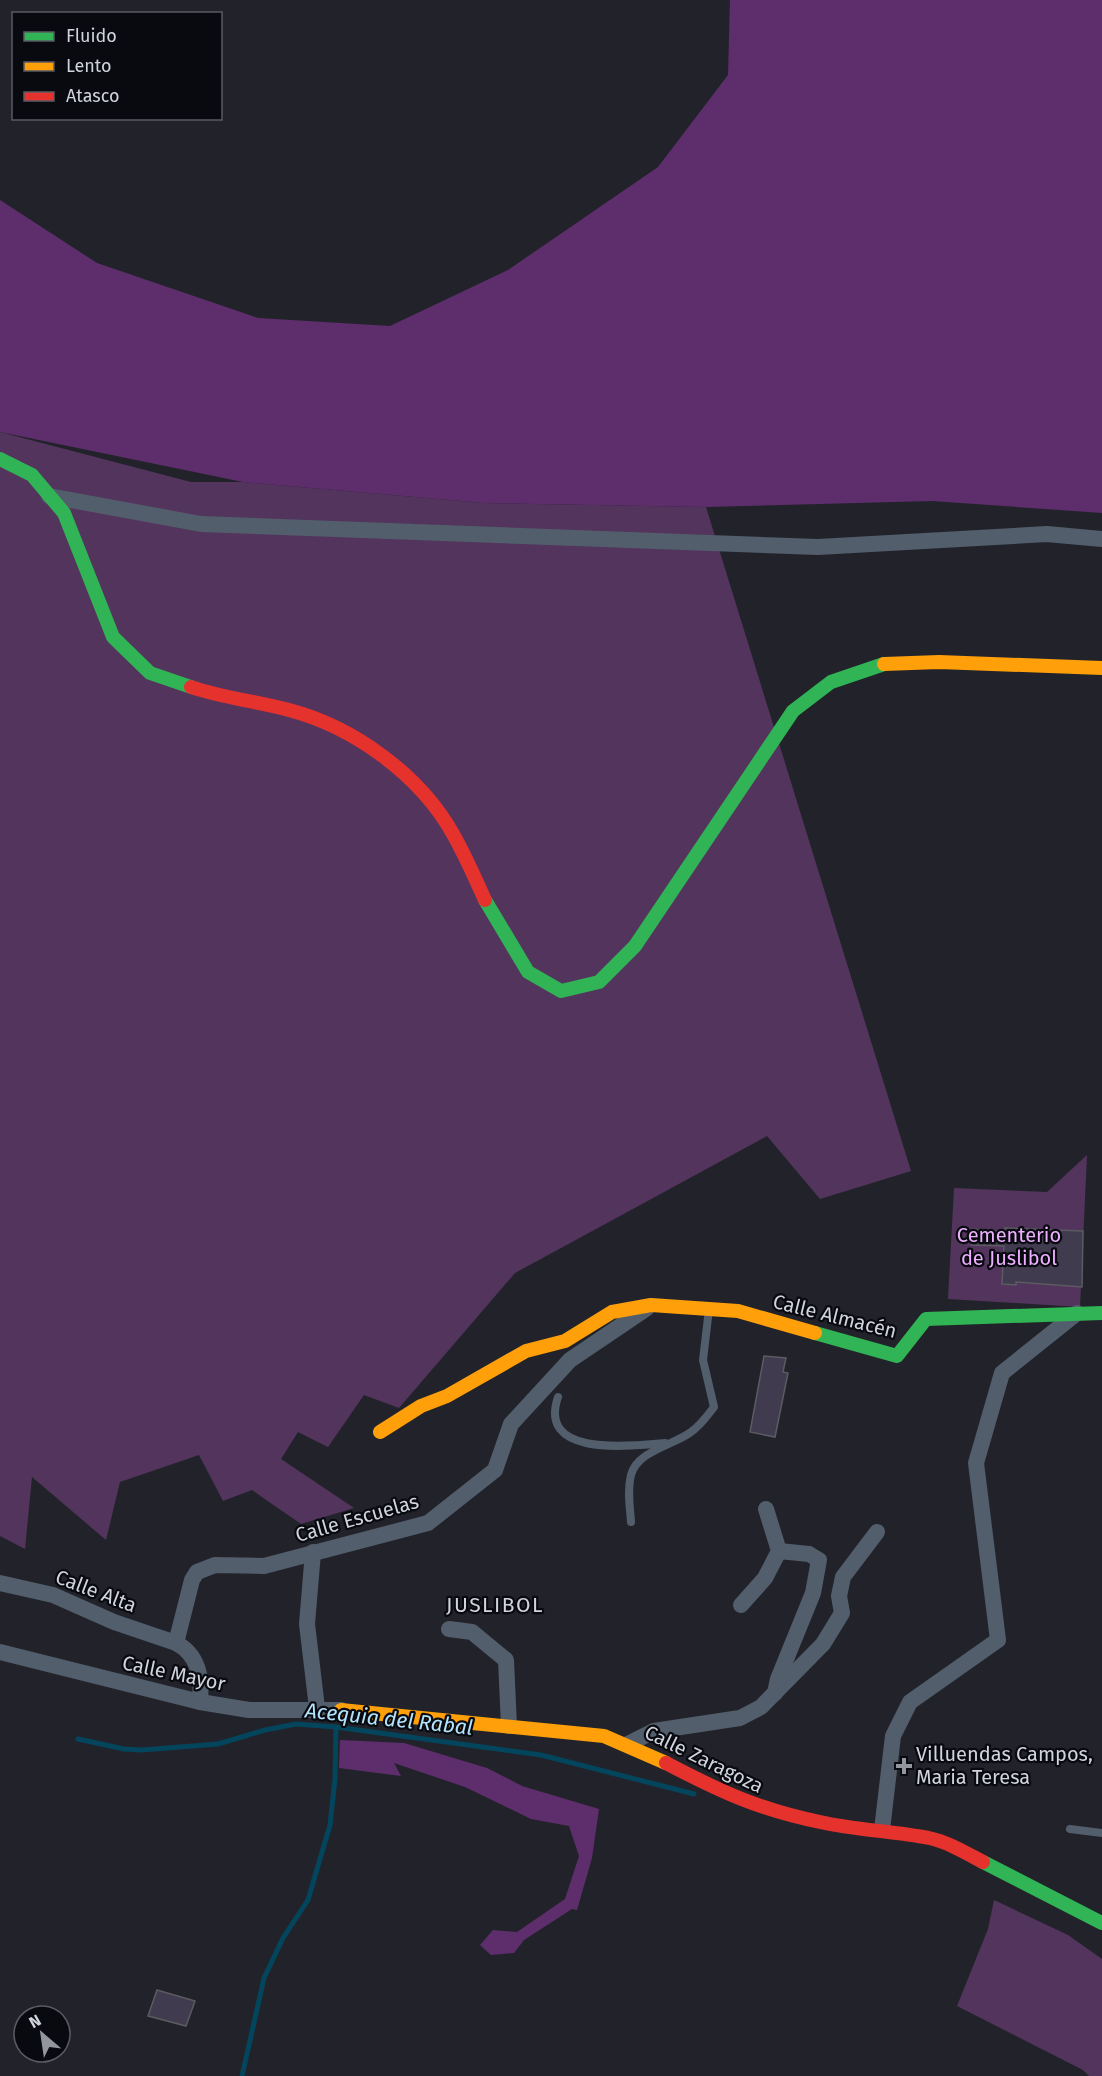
<svg xmlns="http://www.w3.org/2000/svg" width="1102" height="2076" viewBox="0 0 1102 2076" font-family="'Fira Sans',sans-serif">
<style>
.green{fill:#53345d}
.forest{fill:#5e2e6c}
.lines{fill:none;stroke-linecap:round;stroke-linejoin:round}
.stream{stroke:#03455c;stroke-width:5}
.building{fill:#403b4e;stroke:#5b5b61;stroke-width:1.5}
.lane{stroke:#525e6c;stroke-width:8}
.street{stroke:#525e6c;stroke-width:16}
.fast{stroke:#30b455;stroke-width:14}
.slow{stroke:#ff9f0a;stroke-width:14}
.jam{stroke:#e5322d;stroke-width:14}
.poi-dot{fill:#94969e;stroke:#090a10;stroke-width:2}
.labels{text-anchor:middle;dominant-baseline:central;stroke-width:4.5;stroke-linejoin:round;paint-order:stroke}
.park-label{font-size:20px;fill:#edb0fe;stroke:#090a10}
.street-label{font-size:20px;fill:#d1d4dc;stroke:#090a10}
.poi-label{font-size:20px;fill:#d1d4dc;stroke:#090a10;text-anchor:start}
.neighbourhood-label{font-size:21px;letter-spacing:1.5px;fill:#d1d4dc;stroke:#090a10}
.water-label{font-size:21px;font-style:italic;fill:#b2e4fd;stroke:#090a10}
</style>
<rect width="100%" height="100%" fill="#22232a"/>
<g class="green">
<path d="M 0,432 L 191,482 L 243,482 L 484,503 L 706,507 L 911,1171 L 820,1199 L 767,1136 L 515,1273 L 399,1408 L 364,1395 L 328,1447 L 298,1432 L 281,1459 L 354,1508 L 301,1524 L 252,1490 L 223,1501 L 199,1455 L 120,1482 L 106,1540 L 32,1477 L 25,1549 L 0,1536 Z"/>
<path d="M 1087,1155 L 1080,1307 L 948,1299 L 954,1188 L 1047,1192 Z"/>
<path d="M 994,1900 L 1068,1935 L 1102,1959 L 1102,2076 L 1089,2076 L 1083,2070 L 957,2006 L 988,1929 Z"/>
</g>
<g class="forest">
<path d="M 730,0 L 1102,0 L 1102,513 L 932,501 L 706,507 L 484,503 L 243,482 L 0,432 L 0,200 L 97,263 L 258,318 L 390,326 L 508,270 L 658,167 L 728,75 Z"/>
<path d="M 340,1740 L 404,1743 L 487,1768 L 522,1786 L 599,1809 L 592,1858 L 577,1910 L 572,1909 L 524,1940 L 514,1953 L 491,1955 L 480,1945 L 493,1930 L 517,1932 L 565,1899 L 579,1856 L 569,1826 L 531,1819 L 465,1787 L 394,1763 L 401,1776 L 339,1768 Z"/>
</g>
<g class="lines">
<g class="stream">
<path d="M 78,1739 L 124,1749 L 142,1750 L 218,1744 L 265,1730 L 296,1724 L 336,1727 L 541,1755 L 694,1794"/>
<path d="M 242,2076 L 264,1978 L 283,1938 L 308,1900 L 330,1825 L 335,1779 L 336,1727"/>
</g>
</g>
<g class="building">
<path d="M 1005,1228 L 1083,1231 L 1082,1287 L 1016,1282 L 1016,1285 L 1002,1284 L 1004,1246 L 971,1245 L 972,1229 L 1005,1232 Z"/>
<path d="M 764,1356 L 786,1358 L 783,1372 L 788,1373 L 775,1437 L 750,1432 Z"/>
<path d="M 157,1990 L 195,2001 L 186,2026 L 148,2016 Z"/>
</g>
<g class="lines">
<g class="lane">
<path d="M 558,1397 C 537,1458 631,1446 665,1443"/>
<path d="M 631,1522 C 630,1507 627,1491 631,1475 C 637,1451 674,1445 691,1432 C 701,1425 707,1416 714,1407 L 703,1360 L 709,1309"/>
<path d="M 1070,1829 L 1102,1833"/>
</g>
<g class="street">
<path d="M 49,496 L 201,524 L 818,547 L 1047,534 L 1102,539"/>
<path d="M 313,1552 L 307,1624 L 317,1708"/>
<path d="M 0,1583 L 53,1595 L 114,1622 L 176,1643"/>
<path d="M 741,1605 L 765,1578 L 779,1551 L 766,1509"/>
<path d="M 449,1629 L 472,1632 L 506,1660 L 509,1726"/>
<path d="M 0,1652 L 200,1702 L 249,1710 L 341,1710"/>
<path d="M 775,1693 L 778,1679 L 813,1593 L 819,1560 L 809,1554 L 779,1551"/>
<path d="M 200,1702 C 202,1678 199,1655 176,1643 L 192,1580 L 197,1572 L 215,1565 L 264,1566 L 428,1523 L 495,1470 L 511,1424 L 570,1360 L 647,1308"/>
<path d="M 628,1744 L 654,1731 L 740,1718 L 761,1707 L 823,1644 L 842,1613 L 839,1596 L 843,1577 L 877,1532"/>
<path d="M 882,1830 L 893,1736 L 910,1702 L 998,1640 L 976,1463 L 1002,1373 L 1077,1313"/>
</g>
<g class="fast">
<path d="M 0,459 L 32,475 L 64,513 L 113,637 L 150,673 L 191,687"/>
<path d="M 485,900 L 528,972 L 561,991 L 599,982 L 635,946 L 793,711 L 831,682 L 884,664"/>
<path d="M 815,1333 L 897,1356 L 926,1319 L 1102,1313"/>
<path d="M 983,1862 L 1102,1923"/>
</g>
<g class="slow">
<path d="M 884,664 L 939,662 L 1102,668"/>
<path d="M 380,1432 L 421,1406 L 447,1396 L 526,1351 L 565,1341 L 612,1312 L 651,1305 L 738,1311 L 815,1333"/>
<path d="M 341,1710 L 604,1736 L 666,1763"/>
</g>
<g class="jam">
<path d="M 191,687 C 223,698 256,701 289,710 C 354,727 420,775 453,834 C 465,855 475,878 485,900"/>
<path d="M 666,1763 C 719,1791 760,1810 820,1822 C 855,1830 893,1831 929,1838 C 948,1842 966,1853 983,1862"/>
</g>
</g>
<path class="poi-dot" d="M901 1757h6v6h6v6h-6v6h-6v-6h-6v-6h6z"/>
<g class="labels">
<g class="park-label">
<text x="1009" y="1235">Cementerio<tspan x="1009" dy="23">de Juslibol</tspan></text>
</g>
<g class="street-label">
<text transform="translate(835 1316) rotate(14)">Calle Almacén</text>
<text transform="translate(357 1518) rotate(-16)">Calle Escuelas</text>
<text transform="translate(96 1591) rotate(21)">Calle Alta</text>
<text transform="translate(174 1673) rotate(12)">Calle Mayor</text>
<text transform="translate(704 1759) rotate(26)">Calle Zaragoza</text>
</g>
<g class="poi-label">
<text x="916" y="1754">Villuendas Campos,<tspan x="916" dy="23">Maria Teresa</tspan></text>
</g>
<g class="neighbourhood-label">
<text x="495" y="1605">JUSLIBOL</text>
</g>
<g class="water-label">
<text transform="translate(389 1719) rotate(6)">Acequia del Rabal</text>
</g>
</g>
<rect x="12" y="12" width="210" height="108" fill="#090a10" stroke="#595b62" stroke-width="1.5"/>
<rect x="24" y="32" width="30" height="9" fill="#30b455" stroke="#595b62" stroke-width="1.5"/>
<text x="66" y="42" font-size="18" fill="#d1d4dc">Fluido</text>
<rect x="24" y="62" width="30" height="9" fill="#ff9f0a" stroke="#595b62" stroke-width="1.5"/>
<text x="66" y="72" font-size="18" fill="#d1d4dc">Lento</text>
<rect x="24" y="92" width="30" height="9" fill="#e5322d" stroke="#595b62" stroke-width="1.5"/>
<text x="66" y="102" font-size="18" fill="#d1d4dc">Atasco</text>
<g transform="translate(42 2034) rotate(331)"><circle r="28" fill="#090a10" stroke="#595b62" stroke-width="1.5"/>
<path d="M0-4.5L10 22L0 15L-10 22Z" fill="#94969e"/>
<text y="-9" font-size="16" font-weight="bold" text-anchor="middle" fill="#d1d4dc">N</text>
</g>
</svg>
